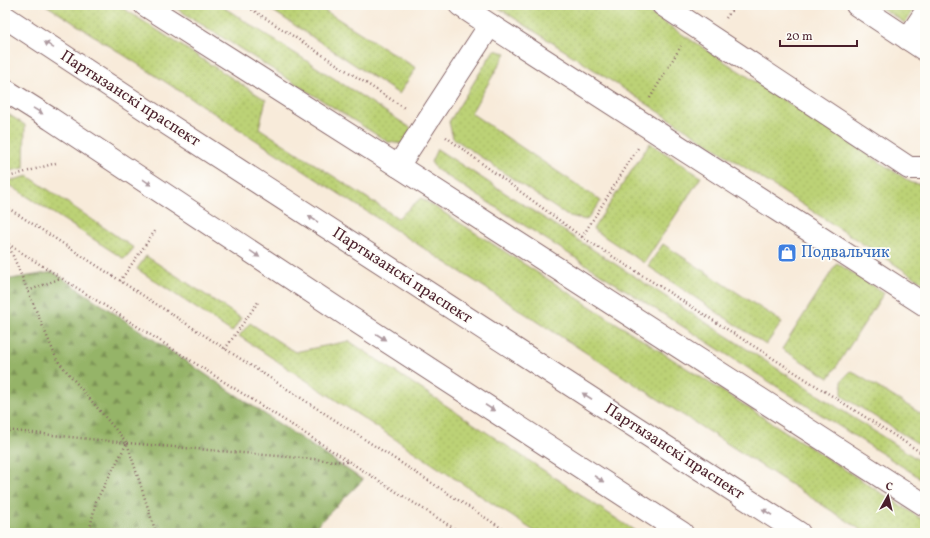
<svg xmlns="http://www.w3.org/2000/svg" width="930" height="538" viewBox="0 0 930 538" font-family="Vollkorn,serif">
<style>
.grass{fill:url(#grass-dots);stroke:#837850}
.forest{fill:url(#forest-firs);stroke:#706a49}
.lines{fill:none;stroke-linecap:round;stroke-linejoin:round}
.minor-casing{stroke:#876668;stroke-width:24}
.major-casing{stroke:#876668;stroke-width:24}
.path{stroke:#876668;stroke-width:2.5;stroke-dasharray:1 3;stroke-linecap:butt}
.minor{stroke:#fff;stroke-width:22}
.major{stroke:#fff;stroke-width:22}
.oneway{fill:#ae9aa0}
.labels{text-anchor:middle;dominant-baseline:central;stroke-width:3.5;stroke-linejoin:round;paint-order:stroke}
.street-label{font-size:16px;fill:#4a1f2b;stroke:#fdfcf7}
.shop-label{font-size:16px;fill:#366cbe;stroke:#fdfcf7;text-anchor:start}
</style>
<defs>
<pattern id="grass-dots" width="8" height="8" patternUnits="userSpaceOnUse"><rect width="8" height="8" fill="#bcd276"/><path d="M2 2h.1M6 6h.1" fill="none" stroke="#a3b466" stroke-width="1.8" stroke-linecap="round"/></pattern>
<pattern id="forest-firs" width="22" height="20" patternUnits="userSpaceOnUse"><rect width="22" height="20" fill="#95b467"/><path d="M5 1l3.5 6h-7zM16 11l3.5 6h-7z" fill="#7c9255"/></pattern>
</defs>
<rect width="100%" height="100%" fill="#fdfcf7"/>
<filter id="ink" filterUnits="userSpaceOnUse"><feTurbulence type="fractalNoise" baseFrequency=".025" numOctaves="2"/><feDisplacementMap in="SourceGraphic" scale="8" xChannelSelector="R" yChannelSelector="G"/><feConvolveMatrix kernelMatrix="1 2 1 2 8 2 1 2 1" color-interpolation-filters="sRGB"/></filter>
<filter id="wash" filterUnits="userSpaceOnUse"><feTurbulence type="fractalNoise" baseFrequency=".012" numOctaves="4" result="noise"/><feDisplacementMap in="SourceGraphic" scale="16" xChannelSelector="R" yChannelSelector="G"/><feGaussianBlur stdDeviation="0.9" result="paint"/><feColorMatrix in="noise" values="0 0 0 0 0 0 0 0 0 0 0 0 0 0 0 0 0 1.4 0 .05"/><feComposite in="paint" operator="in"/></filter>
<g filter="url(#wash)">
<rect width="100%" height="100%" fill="#f8ebda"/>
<g class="grass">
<path d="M 46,5 L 118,5 L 266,100 L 259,128 L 398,218 L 421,198 L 925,521 L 925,533 L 866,533 Z"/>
<path d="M 171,5 L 220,5 L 414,130 L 402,144 L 388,142 Z"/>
<path d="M 264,5 L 316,5 L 416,68 L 399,94 Z"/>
<path d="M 494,5 L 637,5 L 912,183 L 925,185 L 925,284 Z"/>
<path d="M 877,5 L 917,5 L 905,23 Z"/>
<path d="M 494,50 L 506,53 L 471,113 L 601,201 L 586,220 L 566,215 L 453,138 L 449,122 Z"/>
<path d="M 5,112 L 25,125 L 24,168 L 5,172 Z"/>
<path d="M 650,143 L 701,177 L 644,263 L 593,229 Z"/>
<path d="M 437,149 L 925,464 L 925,481 L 436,169 L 431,162 Z"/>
<path d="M 28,176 L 134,248 L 124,259 L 5,182 Z"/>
<path d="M 663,244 L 782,322 L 766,345 L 648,266 Z"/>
<path d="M 146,256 L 241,318 L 232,332 L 137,269 Z"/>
<path d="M 837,263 L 884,293 L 829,378 L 782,349 Z"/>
<path d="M 250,323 L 295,352 L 349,341 L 638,533 L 537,533 L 239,336 Z"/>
<path d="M 851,371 L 925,416 L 925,448 L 842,396 L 842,380 Z"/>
</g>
<path class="forest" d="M 53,272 L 363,480 L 309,533 L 5,533 L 5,280 Z"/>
</g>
<g filter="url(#ink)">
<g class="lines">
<g class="minor-casing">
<g id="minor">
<path d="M 145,5 L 398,166 L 925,505"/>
<path d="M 663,5 L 909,168 L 925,168"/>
<path d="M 857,5 L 925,50"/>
<path d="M 490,25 L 925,305"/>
<path d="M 908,39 L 925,13"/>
<path d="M 398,166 L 490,25 L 460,5"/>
</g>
</g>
<g class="major-casing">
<g id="major">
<path d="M 5,17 L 163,121 L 799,533"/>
<path d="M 5,90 L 51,119 L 348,316 L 682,533"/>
</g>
</g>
<g class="path">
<path d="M 245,5 L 406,109"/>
<path d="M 726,18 L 735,5"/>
<path d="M 650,98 L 681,46"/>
<path d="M 446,137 L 582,237 L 925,455"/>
<path d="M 5,178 L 56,163"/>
<path d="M 5,206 L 509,533"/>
<path d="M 582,237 L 638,148"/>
<path d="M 5,242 L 461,533"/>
<path d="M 120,281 L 155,231"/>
<path d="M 28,291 L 61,278"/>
<path d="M 225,349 L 258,302"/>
<path d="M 5,430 L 127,443 L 57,360 L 8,244"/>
<path d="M 127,443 L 348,462"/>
<path d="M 89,533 L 96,501 L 127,443 L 156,533"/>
</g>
<use href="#minor" class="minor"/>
<use href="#major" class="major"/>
</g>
<defs><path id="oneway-solid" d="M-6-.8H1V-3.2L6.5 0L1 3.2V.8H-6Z"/></defs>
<g class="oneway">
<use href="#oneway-solid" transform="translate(49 45) rotate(-146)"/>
<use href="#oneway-solid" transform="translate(38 111) rotate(32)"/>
<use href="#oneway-solid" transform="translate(147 182) rotate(34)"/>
<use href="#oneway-solid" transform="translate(313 219) rotate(-147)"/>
<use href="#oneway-solid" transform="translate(255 254) rotate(34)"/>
<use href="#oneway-solid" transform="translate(381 337) rotate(33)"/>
<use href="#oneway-solid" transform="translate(587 396) rotate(-147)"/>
<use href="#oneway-solid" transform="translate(490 408) rotate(33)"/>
<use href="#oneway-solid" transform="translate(599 479) rotate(33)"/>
<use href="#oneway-solid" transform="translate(767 512) rotate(-147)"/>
</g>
</g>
<defs>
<g id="shop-square" transform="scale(1)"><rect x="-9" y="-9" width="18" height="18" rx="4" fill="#3f7fe0" stroke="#fdfcf7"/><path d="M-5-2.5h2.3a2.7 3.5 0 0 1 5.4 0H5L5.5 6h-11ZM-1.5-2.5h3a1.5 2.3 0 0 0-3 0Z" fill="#fff"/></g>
</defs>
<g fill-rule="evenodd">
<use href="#shop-square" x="787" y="253"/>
</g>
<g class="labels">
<g class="street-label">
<text transform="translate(130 99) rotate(33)">Партызанскі праспект</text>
<text transform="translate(402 276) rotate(33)">Партызанскі праспект</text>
<text transform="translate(674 452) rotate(33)">Партызанскі праспект</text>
</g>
<g class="shop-label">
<text x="801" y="253">Подвальчик</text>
</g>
</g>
<rect width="930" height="538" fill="none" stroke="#fdfcf7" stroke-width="20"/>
<g transform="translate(888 496) rotate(8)" stroke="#fdfcf7" stroke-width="3" paint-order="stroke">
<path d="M0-3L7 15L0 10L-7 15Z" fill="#4a1f2b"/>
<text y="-6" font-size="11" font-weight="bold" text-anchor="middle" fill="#4a1f2b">С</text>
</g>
<path d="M780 40v6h77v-6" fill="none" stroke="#4a1f2b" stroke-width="2"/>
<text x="786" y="40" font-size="12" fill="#4a1f2b" stroke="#fdfcf7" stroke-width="3" paint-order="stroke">20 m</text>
</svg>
